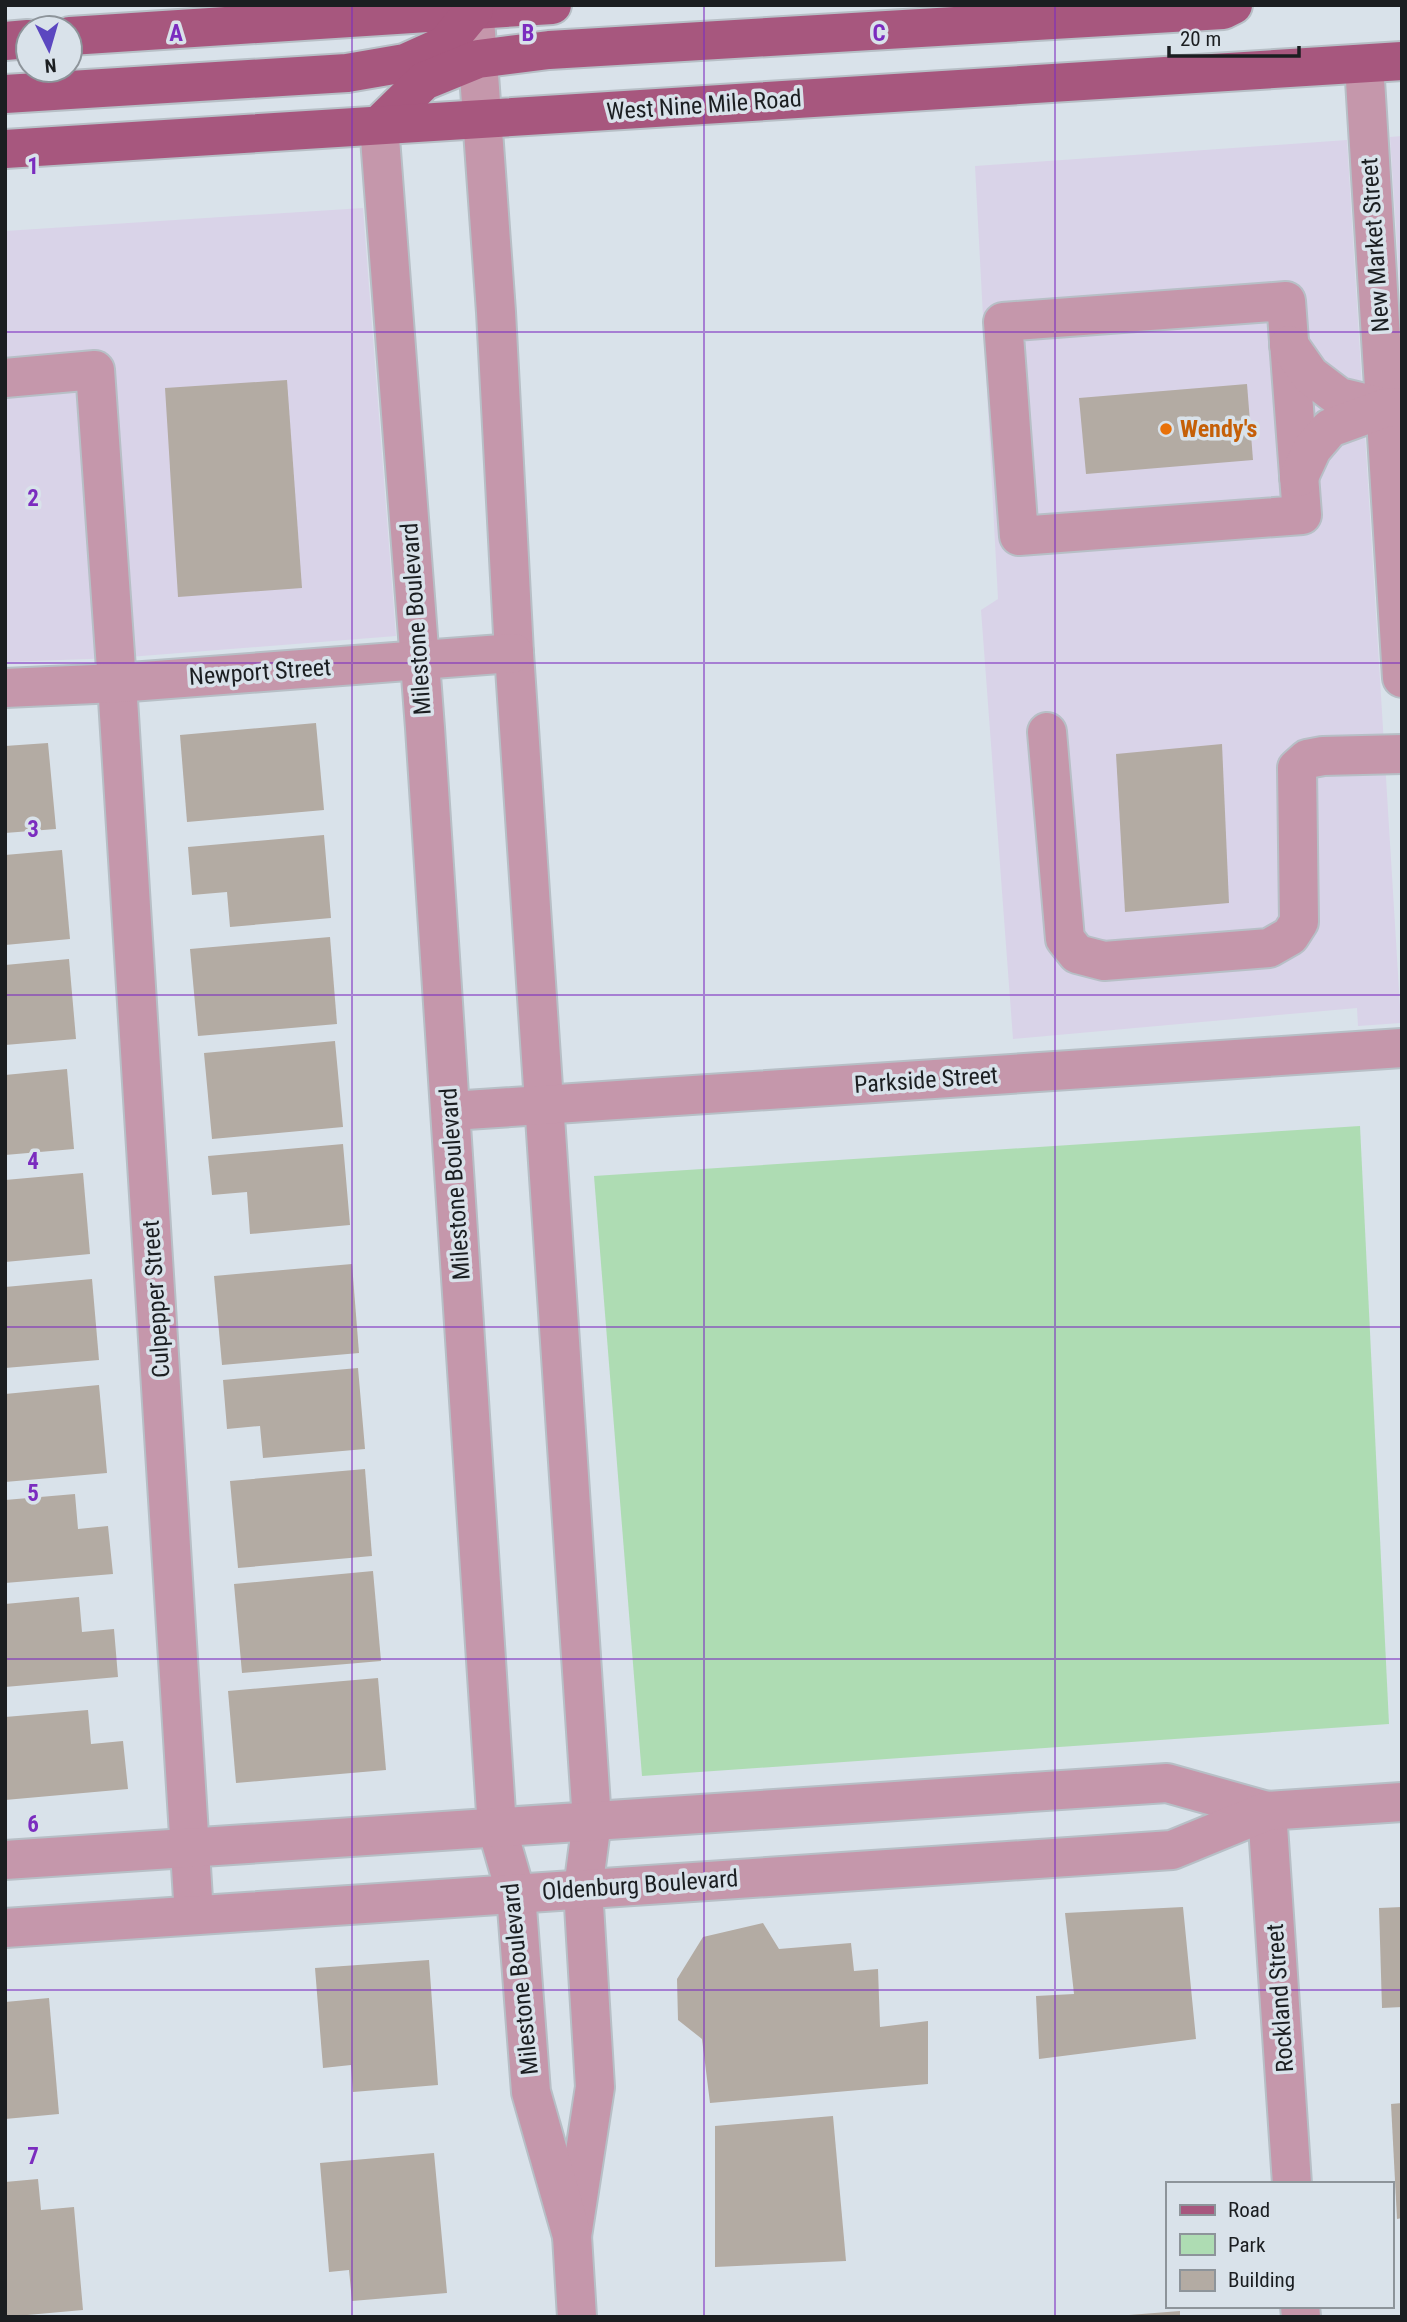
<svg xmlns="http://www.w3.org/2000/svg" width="1407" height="2322" viewBox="0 0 1407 2322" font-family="'Roboto Condensed',sans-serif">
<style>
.commercial{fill:#d9d3e8}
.green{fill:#aedcb3}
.building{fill:#b3aba3}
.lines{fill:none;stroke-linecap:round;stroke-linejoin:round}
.minor-casing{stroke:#b7bfc6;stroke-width:42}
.major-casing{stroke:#b7bfc6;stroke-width:42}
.minor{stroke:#c597ab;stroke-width:38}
.major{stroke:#a7577e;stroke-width:38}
.grid{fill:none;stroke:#7b2cbf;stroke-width:2;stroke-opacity:0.55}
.food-dot{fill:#e8710a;stroke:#d9e2ea;stroke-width:2.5}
.labels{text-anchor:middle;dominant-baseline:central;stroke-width:7;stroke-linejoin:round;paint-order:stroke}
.street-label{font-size:24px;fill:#1b1e21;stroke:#d9e2ea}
.food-label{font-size:24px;font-weight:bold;fill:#c56008;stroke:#d9e2ea;text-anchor:start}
.grid-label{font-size:23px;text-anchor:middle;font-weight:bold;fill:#7b2cbf;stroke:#d9e2ea;stroke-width:7;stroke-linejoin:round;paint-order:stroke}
</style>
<rect width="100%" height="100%" fill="#d9e2ea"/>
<g class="commercial">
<path d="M 1402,136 L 1402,321 L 1390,137 Z"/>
<path d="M 1347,140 L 1401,1023 L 1358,1026 L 1357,1008 L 1013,1039 L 981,610 L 998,599 L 975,166 Z"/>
<path d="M 363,208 L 396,636 L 116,658 L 5,662 L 5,231 Z"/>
</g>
<path class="green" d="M 1360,1126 L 1389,1724 L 642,1776 L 594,1176 Z"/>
<g class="building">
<path d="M 287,380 L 302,588 L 178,597 L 165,388 Z"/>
<path d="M 1247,384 L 1253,460 L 1086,474 L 1079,398 Z"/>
<path d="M 316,723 L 324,810 L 187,822 L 180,735 Z"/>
<path d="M 48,743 L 56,829 L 5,833 L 5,746 Z"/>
<path d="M 1222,744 L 1229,903 L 1125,912 L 1116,754 Z"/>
<path d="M 324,835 L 331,918 L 230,927 L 227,892 L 192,895 L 188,847 Z"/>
<path d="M 62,850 L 70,939 L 5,945 L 5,855 Z"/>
<path d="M 330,937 L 337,1024 L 198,1036 L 190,949 Z"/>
<path d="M 69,959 L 76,1039 L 5,1045 L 5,965 Z"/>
<path d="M 335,1041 L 343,1127 L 212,1139 L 204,1053 Z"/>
<path d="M 67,1069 L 74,1149 L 5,1155 L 5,1075 Z"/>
<path d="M 343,1144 L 350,1225 L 250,1234 L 247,1192 L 212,1195 L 208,1156 Z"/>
<path d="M 83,1173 L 90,1254 L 5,1262 L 5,1180 Z"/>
<path d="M 352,1264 L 359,1353 L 222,1365 L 214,1276 Z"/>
<path d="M 92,1279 L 99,1360 L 5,1368 L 5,1287 Z"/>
<path d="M 358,1368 L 365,1449 L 263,1458 L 260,1426 L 227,1429 L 223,1380 Z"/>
<path d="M 99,1385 L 107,1473 L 5,1482 L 5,1394 Z"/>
<path d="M 365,1469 L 372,1556 L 238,1568 L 230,1481 Z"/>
<path d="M 75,1494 L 78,1529 L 108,1526 L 113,1574 L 5,1583 L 5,1500 Z"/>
<path d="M 373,1571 L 381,1661 L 242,1673 L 234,1584 Z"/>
<path d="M 79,1597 L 82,1632 L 114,1629 L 118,1677 L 5,1687 L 5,1604 Z"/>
<path d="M 378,1678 L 386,1770 L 236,1783 L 228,1691 Z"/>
<path d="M 88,1710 L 91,1744 L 123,1741 L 128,1789 L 5,1800 L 5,1717 Z"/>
<path d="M 1183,1907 L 1196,2039 L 1039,2059 L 1036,1996 L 1074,1994 L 1065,1913 Z"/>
<path d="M 1402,1907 L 1402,2007 L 1382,2008 L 1379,1908 Z"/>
<path d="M 763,1923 L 779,1949 L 851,1943 L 854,1971 L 878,1969 L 880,2027 L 928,2021 L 928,2084 L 710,2103 L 702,2039 L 678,2020 L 677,1979 L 703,1937 Z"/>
<path d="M 429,1960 L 438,2085 L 353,2092 L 351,2065 L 323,2068 L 315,1968 Z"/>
<path d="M 49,1998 L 59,2114 L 5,2119 L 5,2002 Z"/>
<path d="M 1402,2103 L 1402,2218 L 1397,2219 L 1391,2104 Z"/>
<path d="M 833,2116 L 846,2261 L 715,2267 L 715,2126 Z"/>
<path d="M 434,2153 L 447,2293 L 352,2301 L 349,2270 L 329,2272 L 320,2163 Z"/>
<path d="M 38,2179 L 41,2210 L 74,2207 L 83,2310 L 5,2317 L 5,2182 Z"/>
<path d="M 1180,2311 L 1180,2317 L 1129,2317 L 1129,2315 Z"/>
</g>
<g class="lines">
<g class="minor-casing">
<g id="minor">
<path d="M 474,5 L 496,312 L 514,653 L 592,1821 L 583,1889 L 595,2087 L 572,2236"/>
<path d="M 1364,64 L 1402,678"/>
<path d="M 379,125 L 425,728 L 497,1828 L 516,1894 L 531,2092 L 572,2236 L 577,2317"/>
<path d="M 1286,301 L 1302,515 L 1019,536 L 1003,322 Z"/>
<path d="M 1289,345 L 1310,375 L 1339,397 L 1385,408"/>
<path d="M 5,378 L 95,370 L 117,683 L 194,1915"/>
<path d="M 1299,477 L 1312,449 L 1330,428 L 1385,408 L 1402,407"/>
<path d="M 5,688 L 117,683 L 514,653"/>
<path d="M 1047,732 L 1065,939 L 1077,954 L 1104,961 L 1269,948 L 1290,936 L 1299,922 L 1297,768 L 1307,759 L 1323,756 L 1402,754"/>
<path d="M 451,1111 L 1402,1048"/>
<path d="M 1267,1811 L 1292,2184"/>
<path d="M 5,1860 L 1167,1783 L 1267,1811"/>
<path d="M 5,1928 L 1172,1850 L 1267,1811 L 1402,1802"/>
<path d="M 1300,2306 L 1301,2317"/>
</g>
</g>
<g class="major-casing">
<g id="major">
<path d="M 70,36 L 552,5"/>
<path d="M 5,41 L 28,39"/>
<path d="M 5,94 L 347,73 L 405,63 L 445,45 L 474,10"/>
<path d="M 379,125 L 424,81 L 478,59 L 549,50 L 1223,10 L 1233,5"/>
<path d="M 5,149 L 1402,61"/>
</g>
</g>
<use href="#minor" class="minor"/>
<use href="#major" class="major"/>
</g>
<path class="grid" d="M 352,5 L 352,2317M 704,5 L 704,2317M 1055,5 L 1055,2317M 5,332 L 1402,332M 5,663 L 1402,663M 5,995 L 1402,995M 5,1327 L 1402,1327M 5,1659 L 1402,1659M 5,1990 L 1402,1990"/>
<circle class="food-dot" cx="1166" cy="429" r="7"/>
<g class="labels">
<g class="street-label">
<text transform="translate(704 105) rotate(-4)">West Nine Mile Road</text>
<text transform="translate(1375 245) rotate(-94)">New Market Street</text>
<text transform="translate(416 619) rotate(-94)">Milestone Boulevard</text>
<text transform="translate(260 672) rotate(-4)">Newport Street</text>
<text transform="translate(926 1080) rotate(-4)">Parkside Street</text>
<text transform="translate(455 1184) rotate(-94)">Milestone Boulevard</text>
<text transform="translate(156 1299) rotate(-94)">Culpepper Street</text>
<text transform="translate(640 1885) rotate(-4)">Oldenburg Boulevard</text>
<text transform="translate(520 1979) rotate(-96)">Milestone Boulevard</text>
<text transform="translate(1280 1998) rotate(-94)">Rockland Street</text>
</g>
<g class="food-label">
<text x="1180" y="429">Wendy's</text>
</g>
</g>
<g class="grid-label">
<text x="176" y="41">A</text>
<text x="528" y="41">B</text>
<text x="879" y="41">C</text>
<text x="33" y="174">1</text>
<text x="33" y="506">2</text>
<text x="33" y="837">3</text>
<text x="33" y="1169">4</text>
<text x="33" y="1501">5</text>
<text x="33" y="1832">6</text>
<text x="33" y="2164">7</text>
</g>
<rect width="1407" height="2322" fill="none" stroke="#1b1e21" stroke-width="14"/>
<rect x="1166" y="2182" width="228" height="126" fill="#d9e2ea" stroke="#8d949a" stroke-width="2"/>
<rect x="1180" y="2205" width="35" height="10" fill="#a7577e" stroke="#8d949a" stroke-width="2"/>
<text x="1228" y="2217" font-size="21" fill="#1b1e21">Road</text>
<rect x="1180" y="2234" width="35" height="21" fill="#aedcb3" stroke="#8d949a" stroke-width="2"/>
<text x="1228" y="2252" font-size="21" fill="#1b1e21">Park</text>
<rect x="1180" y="2270" width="35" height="21" fill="#b3aba3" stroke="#8d949a" stroke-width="2"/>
<text x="1228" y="2287" font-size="21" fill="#1b1e21">Building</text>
<g transform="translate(49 49) rotate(175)"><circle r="33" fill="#d9e2ea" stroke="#8d949a" stroke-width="2"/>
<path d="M0-5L12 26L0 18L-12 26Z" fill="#5b47c0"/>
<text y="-10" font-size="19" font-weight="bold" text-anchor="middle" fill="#1b1e21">N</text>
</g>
<path d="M1169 46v10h130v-10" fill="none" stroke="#1b1e21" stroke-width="3.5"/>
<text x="1180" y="46" font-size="21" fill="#1b1e21" stroke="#d9e2ea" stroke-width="5" paint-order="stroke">20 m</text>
</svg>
